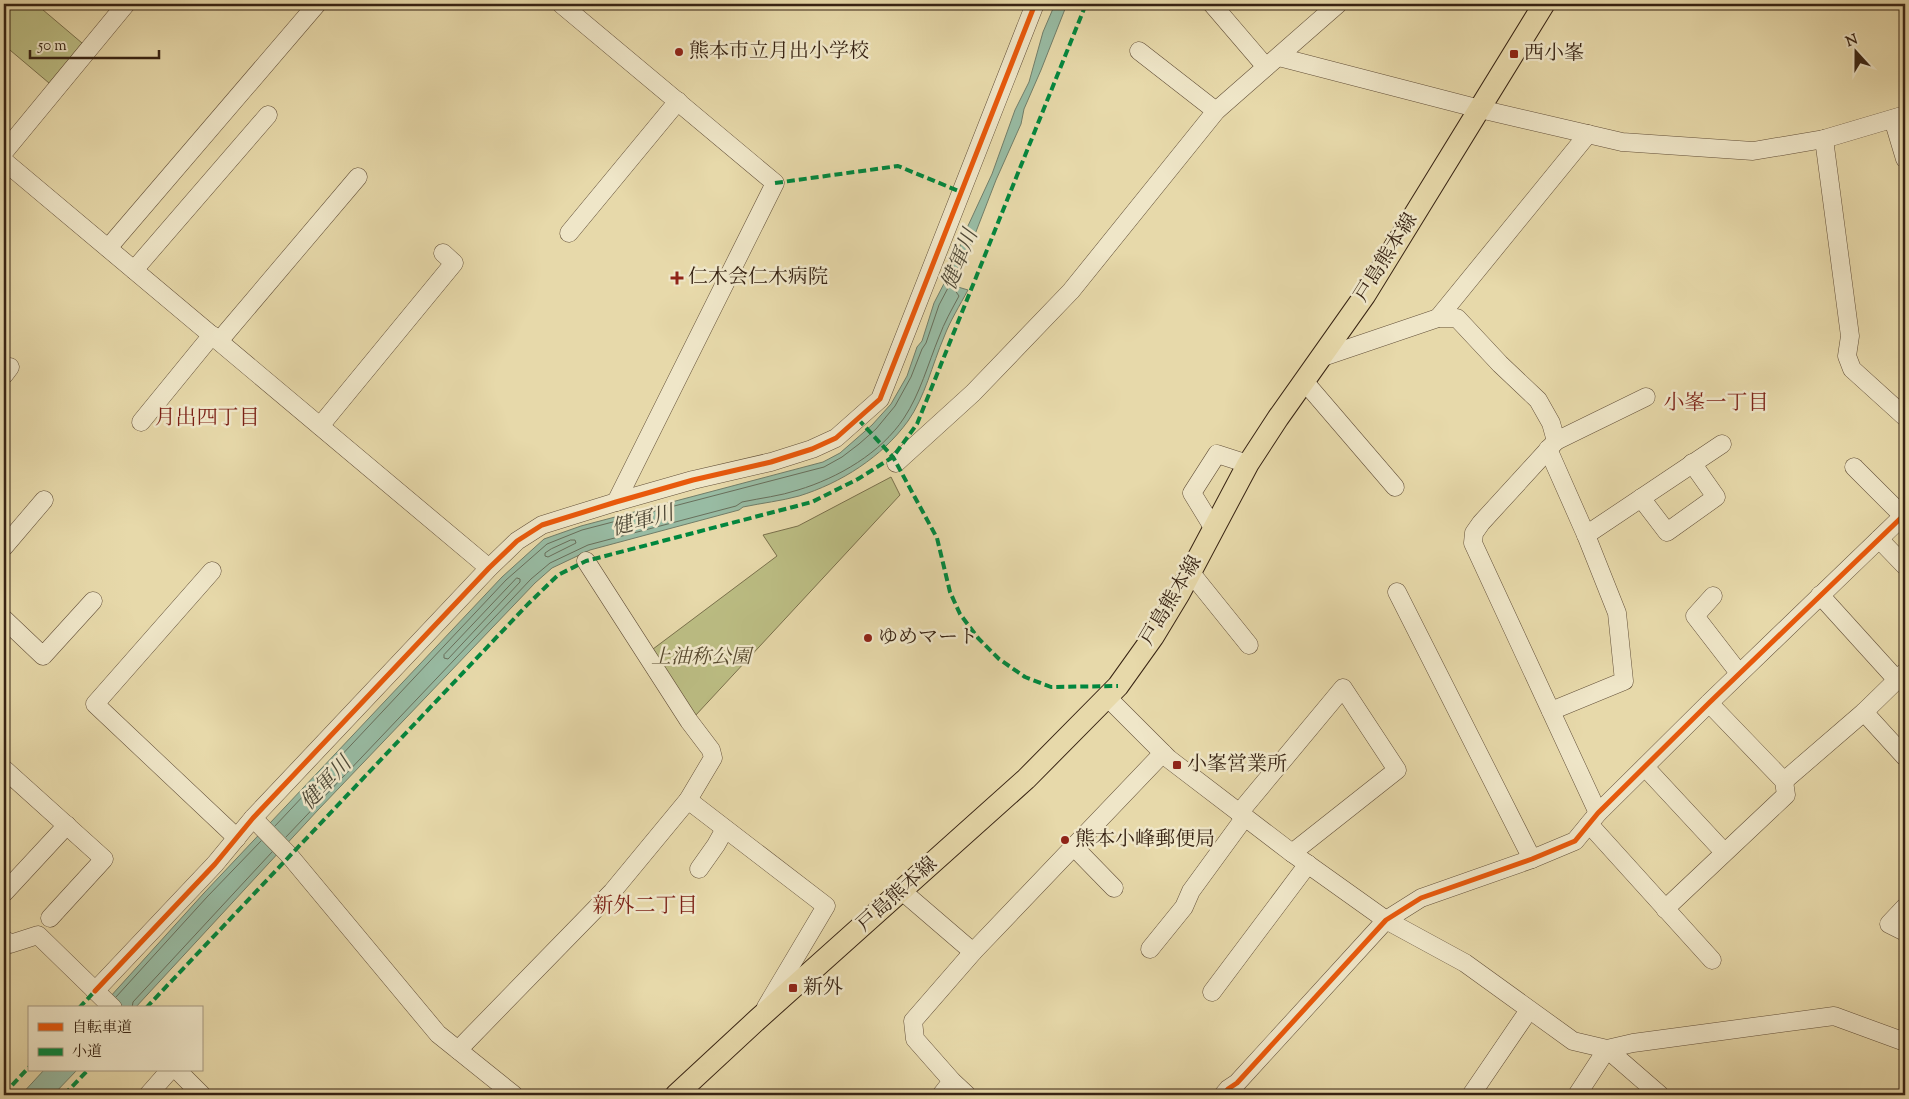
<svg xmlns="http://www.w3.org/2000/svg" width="1909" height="1099" viewBox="0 0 1909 1099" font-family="'Sorts Mill Goudy','Noto Serif JP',serif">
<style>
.green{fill:#bcbe84;stroke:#7a704c}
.water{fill:#98bba3;stroke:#717e69}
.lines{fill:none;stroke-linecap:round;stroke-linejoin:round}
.shore{stroke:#686f5b;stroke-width:1}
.minor-casing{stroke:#635039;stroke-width:19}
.major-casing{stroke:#372313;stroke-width:23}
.minor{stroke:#efe6c8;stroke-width:18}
.major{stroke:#e7d9aa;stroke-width:21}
.quiet{stroke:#00873e;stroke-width:4;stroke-dasharray:8 4;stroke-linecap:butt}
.cycleway-casing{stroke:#efe6c8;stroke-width:8}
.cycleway{stroke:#e8590c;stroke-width:5}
.poi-dot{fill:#8f2418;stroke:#efe6c8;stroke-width:2}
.labels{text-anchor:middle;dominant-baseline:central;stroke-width:5;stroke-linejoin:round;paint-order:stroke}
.poi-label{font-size:20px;fill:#372313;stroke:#efe6c8;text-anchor:start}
.street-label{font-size:20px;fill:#372313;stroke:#efe6c8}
.park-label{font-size:20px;font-style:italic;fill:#584a2f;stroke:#efe6c8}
.water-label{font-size:21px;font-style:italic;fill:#4f4937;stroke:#efe6c8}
.neighbourhood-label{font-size:21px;fill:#7a1f14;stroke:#efe6c8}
</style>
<rect width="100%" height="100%" fill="#e7d9aa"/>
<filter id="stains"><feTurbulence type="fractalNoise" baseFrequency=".004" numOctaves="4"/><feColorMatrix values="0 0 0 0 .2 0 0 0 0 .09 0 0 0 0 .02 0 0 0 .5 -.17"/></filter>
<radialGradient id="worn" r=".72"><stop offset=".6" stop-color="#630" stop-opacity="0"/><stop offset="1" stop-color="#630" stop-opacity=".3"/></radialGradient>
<g class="green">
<path d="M 4,4 L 36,4 L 82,43 L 49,83 L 4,45 Z"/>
<path d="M 891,477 L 900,495 L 695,716 L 653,649 L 777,556 L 763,535 L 798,526 Z"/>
</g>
<g class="water">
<path d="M 1055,4 L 1067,4 L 1041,70 L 1024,109 L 1021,124 L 996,180 L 960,273 L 957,283 L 958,287 L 968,290 C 960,305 950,321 944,337 C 932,365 925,397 908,421 C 882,457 841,483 799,496 C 781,501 762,503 743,507 L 739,510 L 590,550 L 552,568 L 535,583 L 318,810 L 135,1008 L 100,1008 L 204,893 L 502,577 L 544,539 L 581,526 L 823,462 L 840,453 L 872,425 L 891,404 L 907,376 L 917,347 L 922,341 L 934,303 L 951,270 L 967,228 L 992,174 L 1015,110 L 1029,82 L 1043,32 Z"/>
<path d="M 44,1070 L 77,1070 L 53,1095 L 21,1095 Z"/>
</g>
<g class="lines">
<g class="shore">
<path d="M 571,540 L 575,540 L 576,543 L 548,557 L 545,556 L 545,553 L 551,549 Z"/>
<path d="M 517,578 L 520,579 L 520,582 L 448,659 L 444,658 L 444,655 Z"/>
<path d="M 275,826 L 506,580 L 547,544 L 582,530 L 824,467 L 842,457 L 859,444 L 876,429 L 895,406 L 911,377 L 922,349 L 926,343 L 939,305 L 949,286 L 952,286 L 959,296 C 952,309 944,323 939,337 C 928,364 920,394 904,418 C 881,453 838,478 798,490 C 780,496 761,498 742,502 L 736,506 L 588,545 L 550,563 L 531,579 L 286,837"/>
<path d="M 116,997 L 207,897 L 261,841"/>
<path d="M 132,1008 L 133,1002 L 272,852"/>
</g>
<g class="minor-casing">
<g id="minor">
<path d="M 561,4 L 775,183 L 616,502"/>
<path d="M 1212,4 L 1266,67"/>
<path d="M 1139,51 L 1216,111"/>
<path d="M 1279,57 L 1480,109 L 1622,142 L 1753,151 L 1824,139 L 1905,115"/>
<path d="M 1893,119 L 1905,159"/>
<path d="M 1824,139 L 1850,336 L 1847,356 L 1852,369 L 1905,417"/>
<path d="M 4,152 L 126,4"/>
<path d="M 4,161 L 489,568"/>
<path d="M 569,233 L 678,101"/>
<path d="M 108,248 L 317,4"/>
<path d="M 134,270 L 268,115"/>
<path d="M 1438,318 L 1588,134"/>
<path d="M 219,341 L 358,177"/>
<path d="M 1320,358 L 1438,318 L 1457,318 L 1500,364 L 1538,400 L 1551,423 L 1556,441 L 1481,523 L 1474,533 L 1473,543 L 1598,813"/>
<path d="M 4,375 L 10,367"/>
<path d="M 1304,381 L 1395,487"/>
<path d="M 141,422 L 212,335"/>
<path d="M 320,426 L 454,263 L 443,253"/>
<path d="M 1556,441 L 1646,397"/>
<path d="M 1548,449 L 1586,535 L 1617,613 L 1624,681 L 1551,711"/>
<path d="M 896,463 L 973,393 L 1071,291 L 1216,111 L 1338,4"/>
<path d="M 1854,467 L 1903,516"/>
<path d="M 1641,498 L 1667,532 L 1716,497 L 1692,463"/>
<path d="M 1214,529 L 1192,493 L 1217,454 L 1248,464"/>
<path d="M 1586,535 L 1722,444"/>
<path d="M 1879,539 L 1905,566"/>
<path d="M 4,547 L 44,500"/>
<path d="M 586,561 L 689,721 L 711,750 L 713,758 L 688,800"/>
<path d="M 212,571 L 95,704 L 237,838"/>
<path d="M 1191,573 L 1249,645"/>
<path d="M 1397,592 L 1532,859"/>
<path d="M 1820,595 L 1897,680"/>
<path d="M 1713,596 L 1695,616 L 1739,673"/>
<path d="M 4,619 L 43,656 L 93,601"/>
<path d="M 1108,698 L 1169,759 L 1292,853 L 1386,920 L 1465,963 L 1573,1041 L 1607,1049 L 1660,1095"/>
<path d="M 1864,712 L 1905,757"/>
<path d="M 1645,767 L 1724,852"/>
<path d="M 4,769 L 104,859 L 50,918"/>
<path d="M 1784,781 L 1864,712 L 1905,672"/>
<path d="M 1239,813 L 1343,688 L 1397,770 L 1292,853"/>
<path d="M 253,818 L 289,855 L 438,1034 L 514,1095"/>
<path d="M 1589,824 L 1712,960"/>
<path d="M 1074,847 L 1114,888"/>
<path d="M 699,869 L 716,845 L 725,829"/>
<path d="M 902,891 L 973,952 L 1163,753"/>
<path d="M 4,893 L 67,825"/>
<path d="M 1905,907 L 1889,924 L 1905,932"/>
<path d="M 1665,909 L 1786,795 L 1784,781 L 1709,703"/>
<path d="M 4,939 L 10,944 L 38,935 L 113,1008"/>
<path d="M 1150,949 L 1184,907 L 1191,891 L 1245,817"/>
<path d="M 95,991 L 215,864 L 253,818 L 489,568 L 517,541 L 542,525 L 616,502 L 693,480 L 771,462 L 812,449 L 836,438 L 880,399 L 1035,4"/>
<path d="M 1212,992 L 1308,864"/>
<path d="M 458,1050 L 612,892 L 688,800 L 826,906 L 766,1007"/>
<path d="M 177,1070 L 202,1095"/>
<path d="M 148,1095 L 170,1070"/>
<path d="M 941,1095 L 952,1081"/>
<path d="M 967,1095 L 952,1081 L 915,1039 L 913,1021 L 973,952"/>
<path d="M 1223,1095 L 1228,1089 L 1237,1083 L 1386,920 L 1421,898 L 1532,859 L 1575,841 L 1598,813 L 1709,703 L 1905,514"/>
<path d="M 1471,1095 L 1529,1010"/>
<path d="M 1577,1095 L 1607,1049 L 1633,1043 L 1834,1016 L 1905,1042"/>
</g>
</g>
<g class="major-casing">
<path id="major" d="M 676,1095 L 758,1019 L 1026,779 L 1118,686 L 1153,637 L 1179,594 L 1248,464 L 1278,418 L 1365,295 L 1544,4"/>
</g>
<use href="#minor" class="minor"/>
<use href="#major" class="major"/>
<g class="quiet">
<path d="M 775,183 L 898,166 L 961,192"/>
<path d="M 858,419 L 893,457 L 937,538 L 950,592 L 960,614 L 978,638 L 999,659 L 1025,677 L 1051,687 L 1118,686"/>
<path d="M 79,1008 L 95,991"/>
<path d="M 146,1008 L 528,604 L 558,575 L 586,561 L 812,502 L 858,479 L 893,457 L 917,424 L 1086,4"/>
<path d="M 4,1094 L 29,1067"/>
<path d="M 64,1095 L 88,1070"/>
</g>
<g class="cycleway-casing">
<g id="cycleway">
<path d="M 95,991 L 215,864 L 253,818 L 489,568 L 517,541 L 542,525 L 616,502 L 693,480 L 771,462 L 812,449 L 836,438 L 880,399 L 1035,4"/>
<path d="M 1223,1095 L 1228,1089 L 1237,1083 L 1386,920 L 1421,898 L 1532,859 L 1575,841 L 1598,813 L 1709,703 L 1905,514"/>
</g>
</g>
<use href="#cycleway" class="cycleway"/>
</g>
<g class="poi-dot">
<circle cx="679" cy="52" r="5"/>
<rect x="1509" y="49" width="10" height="10" rx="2.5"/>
<path d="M674.5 270.5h5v5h5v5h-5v5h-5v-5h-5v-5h5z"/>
<circle cx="868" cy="638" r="5"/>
<rect x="1172" y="760" width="10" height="10" rx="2.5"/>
<circle cx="1065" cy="840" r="5"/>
<rect x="788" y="983" width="10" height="10" rx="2.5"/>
</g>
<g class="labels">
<g class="poi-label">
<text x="689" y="52">熊本市立月出小学校</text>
<text x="1524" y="54">西小峯</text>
<text x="688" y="278">仁木会仁木病院</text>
<text x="878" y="638">ゆめマート</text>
<text x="1187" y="765">小峯営業所</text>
<text x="1075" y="840">熊本小峰郵便局</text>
<text x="803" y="988">新外</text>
</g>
<g class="street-label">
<text transform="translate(1387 258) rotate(-58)">戸島熊本線</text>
<text transform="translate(1172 601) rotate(-59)">戸島熊本線</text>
<text transform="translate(898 895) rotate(-42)">戸島熊本線</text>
</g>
<g class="park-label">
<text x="701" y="658">上油称公園</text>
</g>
<g class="water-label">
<text transform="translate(961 260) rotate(-68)">健軍川</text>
<text transform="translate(643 522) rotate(-15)">健軍川</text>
<text transform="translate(327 784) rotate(-47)">健軍川</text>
</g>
<g class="neighbourhood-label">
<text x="1716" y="404">小峯一丁目</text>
<text x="207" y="419">月出四丁目</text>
<text x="645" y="907">新外二丁目</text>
</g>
</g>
<rect width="1909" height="1099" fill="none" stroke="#e7d9aa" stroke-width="20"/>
<rect x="5" y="5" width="1899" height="1089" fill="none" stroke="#372313" stroke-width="2.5"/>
<rect x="10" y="10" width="1889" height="1079" fill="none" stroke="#372313"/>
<rect x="28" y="1006" width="175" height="65" fill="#efe6c8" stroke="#a59880"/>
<rect x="38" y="1023" width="25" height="8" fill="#e8590c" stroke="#a59880"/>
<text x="72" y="1032" font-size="15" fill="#372313">自転車道</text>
<rect x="38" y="1048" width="25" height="8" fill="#00873e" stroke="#a59880"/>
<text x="72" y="1056" font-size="15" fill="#372313">小道</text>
<g transform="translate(1856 52) rotate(339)" stroke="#efe6c8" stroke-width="4" paint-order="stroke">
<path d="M0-4L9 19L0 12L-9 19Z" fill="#372313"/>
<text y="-8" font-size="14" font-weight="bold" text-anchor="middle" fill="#372313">N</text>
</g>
<path d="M30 50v8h129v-8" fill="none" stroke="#372313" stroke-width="2.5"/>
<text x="38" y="50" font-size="15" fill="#372313" stroke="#efe6c8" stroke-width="4" paint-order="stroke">50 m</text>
<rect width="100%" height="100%" filter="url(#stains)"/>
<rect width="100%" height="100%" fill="url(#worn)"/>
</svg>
